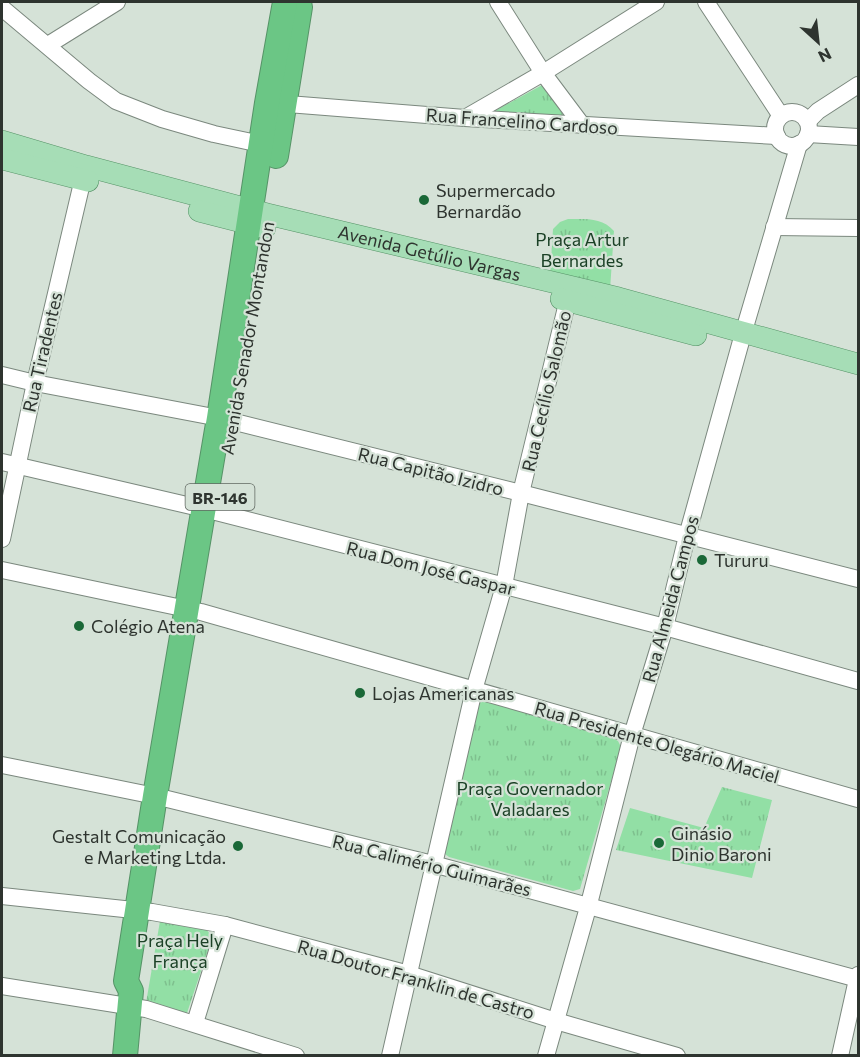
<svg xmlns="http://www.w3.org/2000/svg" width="860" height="1057" viewBox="0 0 860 1057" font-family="Commissioner,sans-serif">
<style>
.park{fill:url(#park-tufts)}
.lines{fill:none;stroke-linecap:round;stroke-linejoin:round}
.minor-casing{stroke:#7b887e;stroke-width:18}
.major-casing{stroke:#569367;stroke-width:22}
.highway-casing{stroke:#569367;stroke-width:26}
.minor{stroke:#fff;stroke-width:16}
.major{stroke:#a6ddb6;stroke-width:21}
.highway{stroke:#6bc685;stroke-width:24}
.poi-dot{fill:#1a6837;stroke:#d5e2d7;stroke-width:2}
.labels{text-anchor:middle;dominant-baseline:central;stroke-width:4.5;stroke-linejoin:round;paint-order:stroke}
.shield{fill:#d5e2d7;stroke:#606861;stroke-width:1.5}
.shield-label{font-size:16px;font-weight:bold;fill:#2e342f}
.street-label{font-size:18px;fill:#2e342f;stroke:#d5e2d7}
.poi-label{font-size:18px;fill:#2e342f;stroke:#d5e2d7;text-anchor:start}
.park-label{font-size:18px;fill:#1b4126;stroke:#d5e2d7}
</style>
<defs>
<pattern id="park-tufts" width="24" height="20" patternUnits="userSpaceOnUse" patternTransform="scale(1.5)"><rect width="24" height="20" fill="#92dfa5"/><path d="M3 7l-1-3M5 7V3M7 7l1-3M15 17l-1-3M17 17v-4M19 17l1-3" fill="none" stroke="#7ec08e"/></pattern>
</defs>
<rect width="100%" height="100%" fill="#d5e2d7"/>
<g class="park">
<path d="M 544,84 L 565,118 L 491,113 Z"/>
<path d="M 568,219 C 585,219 602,217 614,231 L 610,290 L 550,277 L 553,229 L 560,222 Z"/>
<path d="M 483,701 L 609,736 L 618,741 L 621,747 L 580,889 L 573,891 L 449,857 L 445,854 L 478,703 Z"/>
<path d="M 722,787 L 772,800 L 752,878 L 616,850 L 630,808 L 704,828 Z"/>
<path d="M 160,921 L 206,929 L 210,934 L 209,947 L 186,1016 L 146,1003 Z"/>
</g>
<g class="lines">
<g class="minor-casing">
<g id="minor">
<path d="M 498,2 L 543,73 L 582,125"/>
<path d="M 706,2 L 781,116"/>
<path d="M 2,8 L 89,81 L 116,101 L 162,119 L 214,134 L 270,146"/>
<path d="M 48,45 L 117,2"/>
<path d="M 275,103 L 465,118 L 777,136"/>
<circle cx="792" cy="129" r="17"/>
<path d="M 465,118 L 543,73 L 656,2"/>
<path d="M 808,121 L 818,111 L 858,85"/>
<path d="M 808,134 L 858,137"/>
<path d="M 774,227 L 858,228"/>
<path d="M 2,375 L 35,383 L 219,418 L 521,493 L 858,579"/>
<path d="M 2,462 L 204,509 L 665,627 L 858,681"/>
<path d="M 2,539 L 35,383 L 85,170"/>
<path d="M 2,570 L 201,612 L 858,799"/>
<path d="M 2,765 L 155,796 L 433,864 L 858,979"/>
<path d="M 2,896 L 152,912 L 225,925 L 409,974 L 556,1021 L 677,1056"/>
<path d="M 2,986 L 146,1009 L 296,1056"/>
<path d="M 195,1023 L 225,925"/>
<path d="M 390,1056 L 474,690 L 504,586 L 521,493 L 570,291"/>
<path d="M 546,1056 L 589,904 L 632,735 L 665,627 L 687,536 L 743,334 L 799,144"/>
<path d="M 840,1056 L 858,975"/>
</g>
</g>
<g class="major-casing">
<g id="major">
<path id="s1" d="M 2,141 L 86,166 L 267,214 L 619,298 L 858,364"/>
<path d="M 2,159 L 88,181"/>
<path d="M 199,211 L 265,228"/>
<path d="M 561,299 L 696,335"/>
</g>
</g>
<g class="highway-casing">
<g id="highway">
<path d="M 276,156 L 300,7"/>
<path d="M 125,1056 L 131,991 L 126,981 L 155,796 L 219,418 L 267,103 L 285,2"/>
</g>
</g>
<use href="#minor" class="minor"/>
<use href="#major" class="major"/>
<use href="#highway" class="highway"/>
</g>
<g class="poi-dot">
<circle cx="424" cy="200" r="6"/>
<circle cx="702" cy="560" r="6"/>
<circle cx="79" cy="626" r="6"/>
<circle cx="360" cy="693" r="6"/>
<circle cx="659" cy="843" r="6"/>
<circle cx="238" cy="846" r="6"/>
</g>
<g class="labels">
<rect class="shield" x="185.5" y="484" width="69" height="26" rx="4.5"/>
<g class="shield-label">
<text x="220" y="497">BR-146</text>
</g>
<g class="street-label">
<text transform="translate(522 121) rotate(4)">Rua Francelino Cardoso</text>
<text stroke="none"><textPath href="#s1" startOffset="442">Avenida Getúlio Vargas</textPath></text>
<text transform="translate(247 338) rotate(-80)">Avenida Senador Montandon</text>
<text transform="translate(42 352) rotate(-77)">Rua Tiradentes</text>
<text transform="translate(546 391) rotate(-77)">Rua Cecílio Salomão</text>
<text transform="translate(431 471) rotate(14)">Rua Capitão Izidro</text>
<text transform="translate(431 568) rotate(14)">Rua Dom José Gaspar</text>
<text transform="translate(670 599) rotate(-75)">Rua Almeida Campos</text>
<text transform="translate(657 742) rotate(16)">Rua Presidente Olegário Maciel</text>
<text transform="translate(432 865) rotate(14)">Rua Calimério Guimarães</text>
<text transform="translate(416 979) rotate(16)">Rua Doutor Franklin de Castro</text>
</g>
<g class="poi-label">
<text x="436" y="190">Supermercado<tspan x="436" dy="21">Bernardão</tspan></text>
<text x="714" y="560">Tururu</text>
<text x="91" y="626">Colégio Atena</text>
<text x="372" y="693">Lojas Americanas</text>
<text x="671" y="833">Ginásio<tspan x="671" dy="21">Dinio Baroni</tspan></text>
<text x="226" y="836" text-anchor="end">Gestalt Comunicação<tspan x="226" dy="21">e Marketing Ltda.</tspan></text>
</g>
<g class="park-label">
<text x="582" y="239">Praça Artur<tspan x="582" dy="21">Bernardes</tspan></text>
<text x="530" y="788">Praça Governador<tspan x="530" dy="21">Valadares</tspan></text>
<text x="180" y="940">Praça Hely<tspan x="180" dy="21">França</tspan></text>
</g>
</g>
<rect width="860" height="1057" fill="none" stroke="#2e342f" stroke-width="6"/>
<g transform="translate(818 42) rotate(153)" stroke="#d5e2d7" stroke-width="4.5" paint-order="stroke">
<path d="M0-4.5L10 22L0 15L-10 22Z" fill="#2e342f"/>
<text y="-9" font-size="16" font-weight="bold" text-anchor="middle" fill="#2e342f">N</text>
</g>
</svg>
